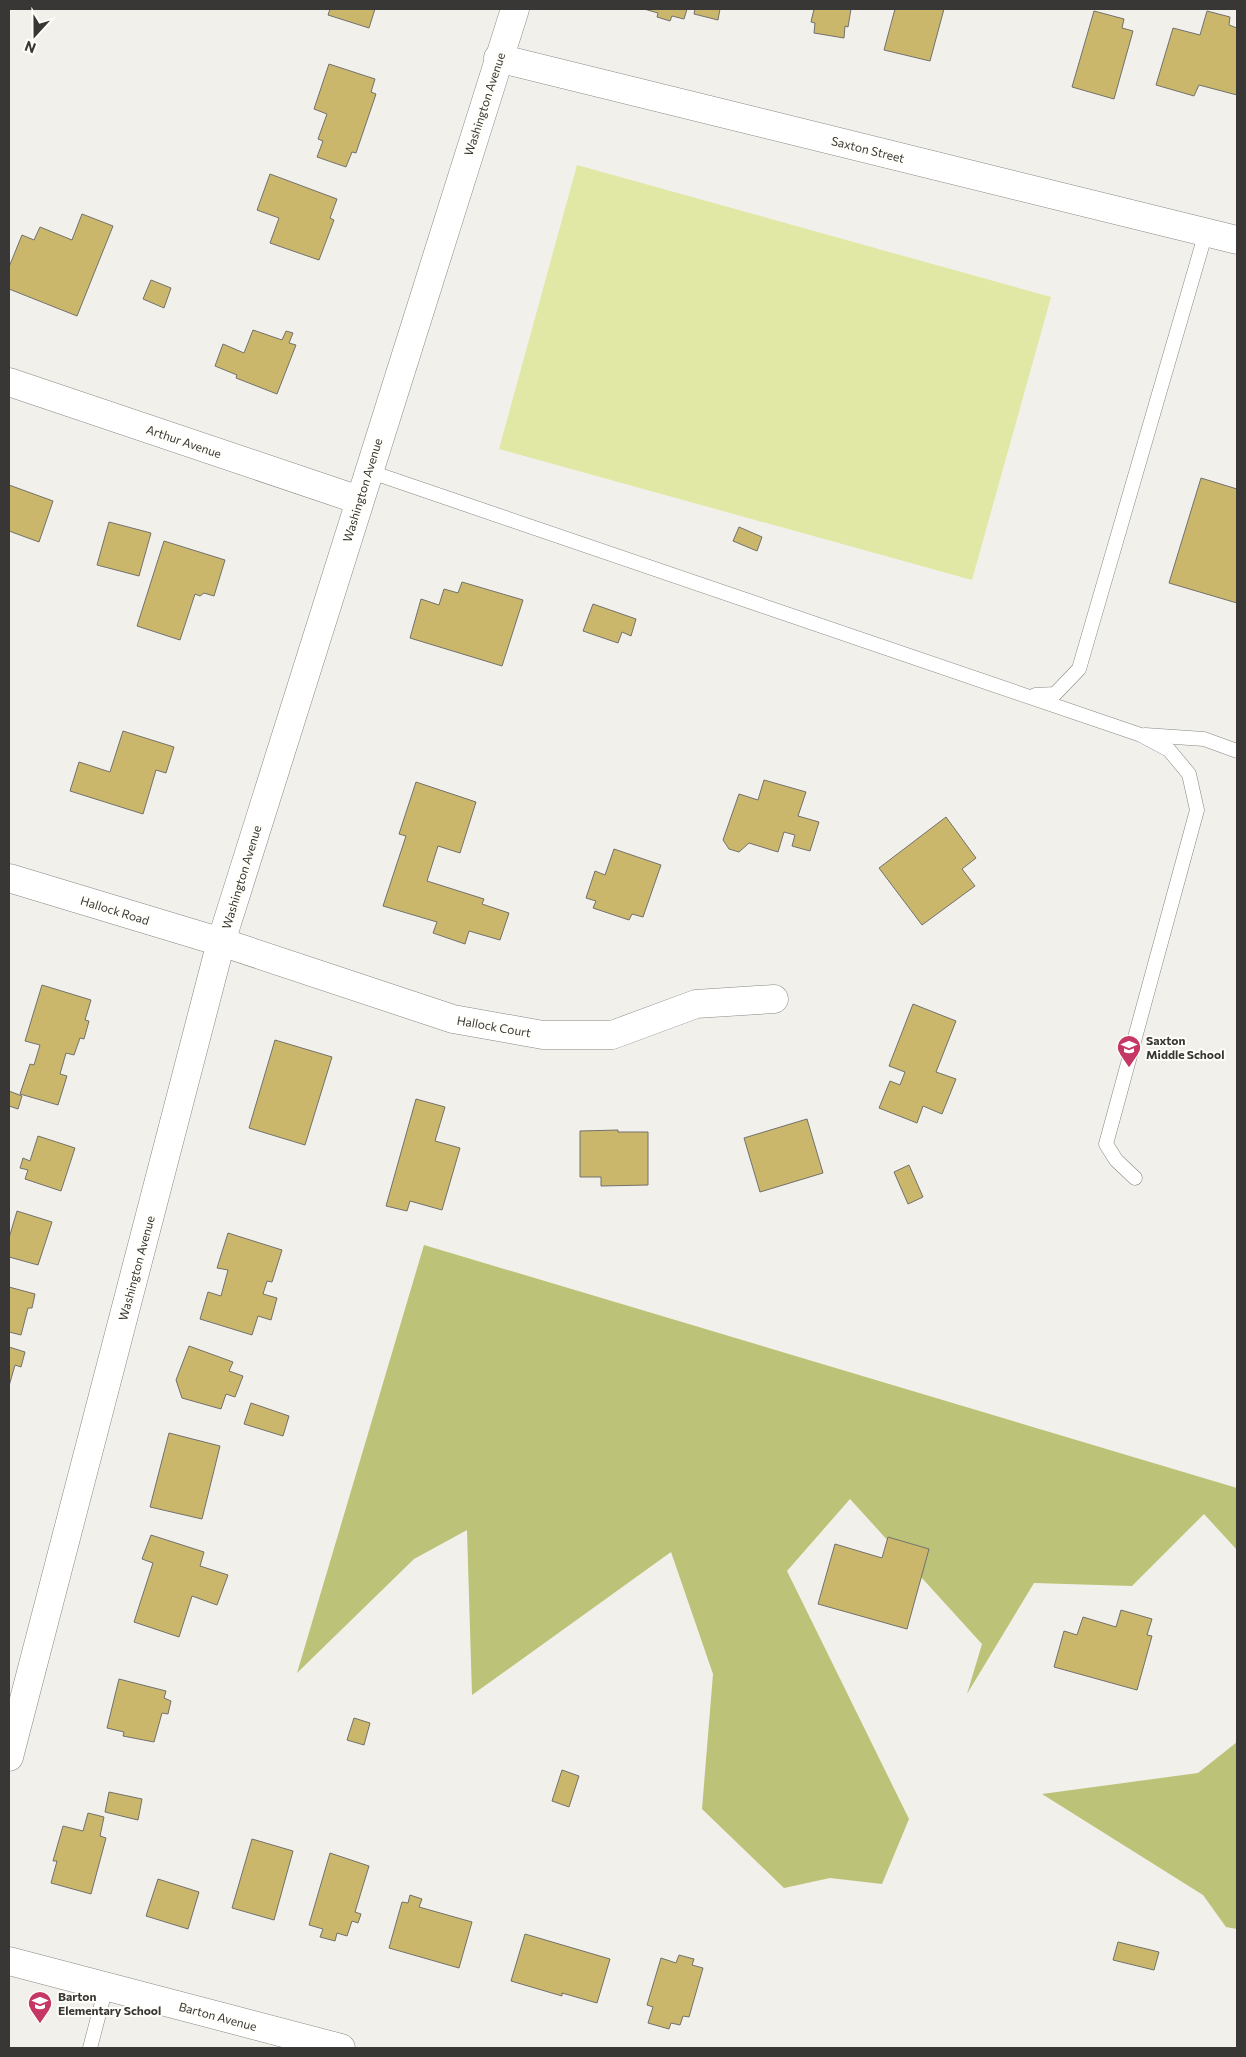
<svg xmlns="http://www.w3.org/2000/svg" width="1246" height="2057" viewBox="0 0 1246 2057" font-family="Commissioner,sans-serif">
<style>
.green{fill:#e1e8a6}
.forest{fill:#bcc277}
.building{fill:#cab76c;stroke:#72716c}
.lines{fill:none;stroke-linecap:round;stroke-linejoin:round}
.lane-casing{stroke:#898783;stroke-width:15}
.street-casing{stroke:#898783;stroke-width:29}
.secondary-casing{stroke:#898783;stroke-width:29}
.lane{stroke:#fff;stroke-width:14}
.street{stroke:#fff;stroke-width:28}
.secondary{stroke:#fff;stroke-width:28}
.labels{text-anchor:middle;dominant-baseline:central;stroke-width:4;stroke-linejoin:round;paint-order:stroke}
.street-label{font-size:12px;fill:#383735;stroke:#fffef8}
.poi-label{font-size:12px;font-weight:bold;fill:#383735;stroke:#fffef8;text-anchor:start}
</style>
<rect width="100%" height="100%" fill="#f2f0eb"/>
<path class="green" d="M 577,165 L 1051,297 L 972,580 L 499,449 Z"/>
<g class="forest">
<path d="M 424,1245 L 1237,1488 L 1237,1550 L 1204,1514 L 1132,1586 L 1034,1583 L 967,1694 L 982,1644 L 850,1499 L 787,1571 L 909,1819 L 882,1884 L 830,1878 L 784,1888 L 702,1809 L 713,1674 L 671,1552 L 472,1695 L 467,1530 L 414,1559 L 297,1673 Z"/>
<path d="M 1237,1742 L 1237,1929 L 1226,1927 L 1203,1895 L 1042,1794 L 1198,1773 Z"/>
</g>
<g class="building">
<path d="M 330,9 L 375,9 L 369,28 L 328,15 Z"/>
<path d="M 644,9 L 687,9 L 684,19 L 672,16 L 670,21 L 657,17 L 658,13 Z"/>
<path d="M 693,9 L 720,9 L 718,20 L 694,14 L 695,9 Z"/>
<path d="M 814,9 L 851,9 L 848,27 L 845,26 L 844,38 L 814,33 L 815,23 L 811,22 Z"/>
<path d="M 895,9 L 948,9 L 944,9 L 930,61 L 884,50 Z"/>
<path d="M 1094,11 L 1124,19 L 1122,28 L 1133,31 L 1114,99 L 1072,87 Z"/>
<path d="M 1207,11 L 1230,17 L 1229,25 L 1237,28 L 1237,95 L 1199,85 L 1194,96 L 1156,85 L 1173,28 L 1200,35 Z"/>
<path d="M 329,64 L 375,79 L 371,92 L 376,94 L 356,153 L 352,152 L 346,167 L 317,157 L 323,141 L 318,139 L 327,114 L 314,109 Z"/>
<path d="M 270,174 L 337,199 L 330,218 L 334,220 L 319,260 L 270,243 L 279,218 L 257,210 Z"/>
<path d="M 82,214 L 113,226 L 77,316 L 9,289 L 9,267 L 22,235 L 34,240 L 40,227 L 72,240 Z"/>
<path d="M 151,280 L 171,288 L 164,308 L 143,299 Z"/>
<path d="M 253,330 L 282,340 L 286,331 L 293,333 L 289,343 L 296,345 L 277,394 L 236,378 L 237,375 L 215,366 L 223,344 L 244,353 Z"/>
<path d="M 1201,478 L 1237,489 L 1237,603 L 1169,583 Z"/>
<path d="M 9,485 L 53,501 L 39,542 L 9,531 Z"/>
<path d="M 109,522 L 151,533 L 139,576 L 97,565 Z"/>
<path d="M 739,527 L 762,537 L 757,551 L 733,541 Z"/>
<path d="M 164,541 L 225,560 L 214,596 L 204,593 L 200,596 L 195,594 L 180,640 L 137,626 Z"/>
<path d="M 462,582 L 523,600 L 502,666 L 410,638 L 421,599 L 439,605 L 444,589 L 458,593 Z"/>
<path d="M 593,604 L 636,619 L 631,636 L 622,632 L 618,643 L 583,631 Z"/>
<path d="M 123,731 L 174,747 L 166,773 L 156,770 L 143,814 L 70,791 L 79,762 L 110,772 Z"/>
<path d="M 764,780 L 806,792 L 798,816 L 819,822 L 810,851 L 792,846 L 795,835 L 784,832 L 778,852 L 749,843 L 739,852 L 729,849 L 723,840 L 739,794 L 758,800 Z"/>
<path d="M 416,782 L 476,802 L 460,853 L 438,846 L 427,881 L 484,899 L 482,904 L 509,913 L 500,940 L 469,931 L 465,944 L 433,933 L 437,922 L 383,906 L 406,836 L 399,834 Z"/>
<path d="M 946,817 L 976,858 L 962,869 L 975,886 L 922,925 L 879,868 Z"/>
<path d="M 614,849 L 661,865 L 643,917 L 632,914 L 629,920 L 593,908 L 596,901 L 586,898 L 595,871 L 605,875 Z"/>
<path d="M 42,985 L 91,1000 L 85,1020 L 89,1021 L 84,1039 L 80,1038 L 74,1055 L 66,1053 L 60,1074 L 67,1076 L 58,1105 L 20,1094 L 30,1064 L 34,1065 L 40,1045 L 25,1041 Z"/>
<path d="M 913,1004 L 956,1021 L 936,1072 L 956,1079 L 942,1114 L 923,1106 L 917,1123 L 879,1108 L 890,1081 L 900,1085 L 905,1072 L 889,1066 Z"/>
<path d="M 275,1040 L 332,1057 L 305,1145 L 249,1128 Z"/>
<path d="M 9,1091 L 22,1096 L 18,1109 L 9,1106 Z"/>
<path d="M 416,1099 L 445,1107 L 435,1141 L 460,1148 L 442,1210 L 410,1201 L 407,1211 L 386,1206 Z"/>
<path d="M 807,1119 L 823,1173 L 760,1192 L 744,1138 Z"/>
<path d="M 618,1130 L 618,1132 L 648,1132 L 648,1185 L 601,1186 L 601,1177 L 580,1177 L 580,1131 Z"/>
<path d="M 38,1136 L 75,1148 L 61,1191 L 25,1179 L 28,1170 L 20,1168 L 23,1158 L 30,1161 Z"/>
<path d="M 909,1165 L 923,1197 L 908,1204 L 894,1172 Z"/>
<path d="M 17,1211 L 52,1222 L 38,1265 L 9,1257 L 9,1238 Z"/>
<path d="M 228,1233 L 282,1250 L 272,1282 L 267,1281 L 263,1294 L 277,1298 L 271,1320 L 258,1316 L 252,1335 L 200,1319 L 208,1292 L 221,1296 L 228,1270 L 217,1268 Z"/>
<path d="M 9,1287 L 35,1294 L 32,1308 L 28,1308 L 21,1335 L 9,1332 Z"/>
<path d="M 189,1346 L 233,1362 L 229,1371 L 243,1376 L 235,1397 L 226,1394 L 221,1409 L 182,1398 L 176,1380 Z"/>
<path d="M 9,1347 L 25,1352 L 21,1367 L 15,1365 L 9,1386 Z"/>
<path d="M 251,1403 L 289,1416 L 283,1436 L 244,1424 Z"/>
<path d="M 169,1433 L 220,1446 L 202,1519 L 150,1507 Z"/>
<path d="M 151,1535 L 204,1552 L 200,1566 L 228,1575 L 217,1605 L 192,1596 L 179,1637 L 134,1622 L 153,1563 L 142,1559 Z"/>
<path d="M 888,1537 L 929,1549 L 907,1629 L 818,1604 L 835,1544 L 882,1558 Z"/>
<path d="M 1121,1610 L 1152,1619 L 1147,1635 L 1152,1636 L 1137,1690 L 1054,1667 L 1064,1631 L 1077,1635 L 1083,1617 L 1116,1627 Z"/>
<path d="M 119,1679 L 166,1691 L 164,1698 L 171,1701 L 168,1714 L 162,1713 L 154,1742 L 123,1736 L 124,1732 L 107,1728 Z"/>
<path d="M 354,1718 L 370,1723 L 364,1745 L 347,1740 Z"/>
<path d="M 562,1770 L 579,1776 L 569,1807 L 552,1801 Z"/>
<path d="M 109,1792 L 142,1799 L 138,1820 L 105,1812 Z"/>
<path d="M 88,1813 L 104,1817 L 100,1836 L 106,1838 L 91,1894 L 51,1883 L 57,1861 L 53,1861 L 63,1826 L 83,1831 Z"/>
<path d="M 252,1839 L 293,1851 L 274,1920 L 232,1908 Z"/>
<path d="M 330,1853 L 369,1866 L 355,1912 L 361,1914 L 358,1923 L 352,1921 L 347,1936 L 337,1933 L 335,1941 L 320,1937 L 323,1929 L 309,1925 Z"/>
<path d="M 158,1879 L 199,1892 L 188,1929 L 146,1916 Z"/>
<path d="M 410,1895 L 422,1899 L 419,1907 L 472,1922 L 459,1968 L 389,1948 L 402,1902 L 408,1903 Z"/>
<path d="M 525,1934 L 610,1959 L 597,2003 L 562,1993 L 562,1996 L 511,1981 Z"/>
<path d="M 1118,1942 L 1159,1952 L 1154,1970 L 1113,1960 Z"/>
<path d="M 679,1955 L 694,1959 L 692,1965 L 703,1968 L 689,2017 L 683,2016 L 680,2025 L 671,2023 L 669,2029 L 648,2023 L 653,2007 L 647,2005 L 661,1958 L 676,1963 Z"/>
</g>
<g class="lines">
<g class="lane-casing">
<g id="lane">
<path d="M 368,471 L 1141,735 L 1169,750 L 1189,774 L 1197,810 L 1106,1144 L 1116,1160 L 1135,1178"/>
<path d="M 1035,695 L 1055,694 L 1079,669 L 1206,232"/>
<path d="M 1145,735 L 1204,739 L 1237,751"/>
<path d="M 90,2048 L 106,1987"/>
</g>
</g>
<g class="street-casing">
<g id="street">
<path d="M 498,58 L 1237,240"/>
<path d="M 9,382 L 359,500"/>
<path d="M 9,878 L 221,942 L 453,1019 L 543,1035 L 612,1035 L 696,1004 L 774,999"/>
<path d="M 9,1757 L 221,942 L 515,9"/>
</g>
</g>
<g class="secondary-casing">
<path id="secondary" d="M 9,1961 L 341,2048"/>
</g>
<use href="#lane" class="lane"/>
<use href="#street" class="street"/>
<use href="#secondary" class="secondary"/>
</g>
<defs>
<g id="school-pin" transform="scale(1.25)"><path d="M0 17L-7.5 6A9.5 9.5 0 1 1 7.5 6Z" fill="#c53866" stroke="#fffef8"/><path d="M0-5L7-2L0 1L-7-2ZM-4 1L0 2.5L4 1V4Q0 6-4 4Z" fill="#fff"/></g>
</defs>
<g fill-rule="evenodd">
<use href="#school-pin" x="1129" y="1047"/>
<use href="#school-pin" x="40" y="2003"/>
</g>
<g class="labels">
<g class="street-label">
<text transform="translate(484 104) rotate(-72)">Washington Avenue</text>
<text transform="translate(868 149) rotate(14)">Saxton Street</text>
<text transform="translate(184 441) rotate(19)">Arthur Avenue</text>
<text transform="translate(362 490) rotate(-73)">Washington Avenue</text>
<text transform="translate(241 877) rotate(-73)">Washington Avenue</text>
<text transform="translate(115 910) rotate(17)">Hallock Road</text>
<text transform="translate(494 1026) rotate(10)">Hallock Court</text>
<text transform="translate(136 1268) rotate(-75)">Washington Avenue</text>
<text transform="translate(218 2016) rotate(15)">Barton Avenue</text>
</g>
<g class="poi-label">
<text x="1146" y="1040">Saxton<tspan x="1146" dy="14">Middle School</tspan></text>
<text x="58" y="1996">Barton<tspan x="58" dy="14">Elementary School</tspan></text>
</g>
</g>
<rect width="1246" height="2057" fill="none" stroke="#383735" stroke-width="20"/>
<g transform="translate(35 35) rotate(201)" stroke="#fffef8" stroke-width="4" paint-order="stroke">
<path d="M0-4L9 19L0 12L-9 19Z" fill="#383735"/>
<text y="-8" font-size="14" font-weight="bold" text-anchor="middle" fill="#383735">N</text>
</g>
</svg>
